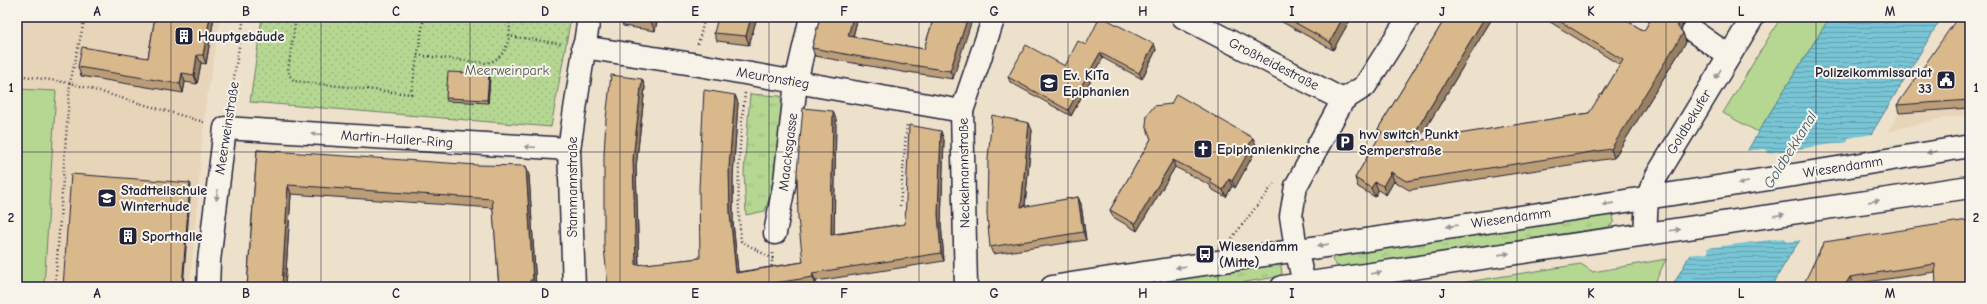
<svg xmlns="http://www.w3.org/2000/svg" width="1987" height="304" viewBox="0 0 1987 304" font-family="'Comic Neue',sans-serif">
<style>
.built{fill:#e8d5b9}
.grass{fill:url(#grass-tufts);stroke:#6c7c66}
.park{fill:url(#park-dots);stroke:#6c7c66}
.garden{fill:#b5d792;stroke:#6c7c66}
.water{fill:url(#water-rules);stroke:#568497}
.pier{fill:#eee1cc}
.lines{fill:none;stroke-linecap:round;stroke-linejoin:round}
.minor-casing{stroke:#22223b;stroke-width:25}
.path{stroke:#22223b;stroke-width:2.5;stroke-dasharray:1 3;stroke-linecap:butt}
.minor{stroke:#f7f3e8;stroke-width:22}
.wall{fill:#bb9e78;stroke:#22223b}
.shaded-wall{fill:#988162;stroke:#22223b}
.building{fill:#d9b88c;stroke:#22223b}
.oneway{fill:#97959a}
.grid{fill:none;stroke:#22223b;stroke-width:1;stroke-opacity:0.55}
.labels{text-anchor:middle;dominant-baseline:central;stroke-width:4;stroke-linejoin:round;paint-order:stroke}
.poi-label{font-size:14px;font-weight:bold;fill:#22223b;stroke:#f7f3e8;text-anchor:start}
.street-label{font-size:14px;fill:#22223b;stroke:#f7f3e8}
.park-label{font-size:14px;fill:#4e5855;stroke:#f7f3e8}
.water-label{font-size:15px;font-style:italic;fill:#3c5369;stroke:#f7f3e8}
.neatline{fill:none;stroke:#22223b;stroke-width:1.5}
.grid-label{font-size:13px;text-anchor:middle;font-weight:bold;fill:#22223b}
</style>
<defs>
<pattern id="grass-tufts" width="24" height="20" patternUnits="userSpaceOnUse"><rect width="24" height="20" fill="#b5d792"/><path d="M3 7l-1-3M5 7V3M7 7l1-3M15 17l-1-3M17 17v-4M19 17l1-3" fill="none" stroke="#9bb87f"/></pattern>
<pattern id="park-dots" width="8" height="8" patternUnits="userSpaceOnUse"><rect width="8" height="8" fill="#b5d792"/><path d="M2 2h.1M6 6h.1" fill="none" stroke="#9bb87f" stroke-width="1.8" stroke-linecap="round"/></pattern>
<pattern id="water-rules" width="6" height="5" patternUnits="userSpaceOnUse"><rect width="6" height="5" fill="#78c6d5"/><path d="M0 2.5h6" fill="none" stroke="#62a0ae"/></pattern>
</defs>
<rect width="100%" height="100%" fill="#eee1cc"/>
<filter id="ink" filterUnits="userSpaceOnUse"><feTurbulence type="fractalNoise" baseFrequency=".025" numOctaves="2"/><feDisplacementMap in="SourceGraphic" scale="8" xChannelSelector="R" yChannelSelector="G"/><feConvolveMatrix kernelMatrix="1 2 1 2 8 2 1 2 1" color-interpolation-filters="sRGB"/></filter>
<g filter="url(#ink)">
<g class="built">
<path d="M 17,17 L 221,17 L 205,110 L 190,287 L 17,287 Z"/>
<path d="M 1960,17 L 1970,17 L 1970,115 L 1942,118 L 1887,132 Z"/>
</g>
<g class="grass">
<path d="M 750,94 L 780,96 L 784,104 L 779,171 L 765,211 L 746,215 L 744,172 Z"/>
<path d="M 1609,212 L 1614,215 L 1613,223 L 1609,227 L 1341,267 L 1337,266 L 1332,260 L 1336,254 Z"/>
<path d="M 1274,262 L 1281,265 L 1282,274 L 1277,277 L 1214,287 L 1116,287 Z"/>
</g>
<path class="park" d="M 262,17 L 571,17 L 551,127 L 250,102 Z"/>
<g class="garden">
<path d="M 1781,17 L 1830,17 L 1758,132 L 1723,113 Z"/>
<path d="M 17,89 L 56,91 L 44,287 L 17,287 Z"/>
<path d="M 1666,259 L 1653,287 L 1435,287 L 1581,264 L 1593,272 Z"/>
</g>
<path class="water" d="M 1830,17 L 1942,17 L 1870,136 L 1790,255 L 1771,287 L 1672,287 L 1758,132 Z"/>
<path class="pier" d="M 1873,134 L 1802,240 L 1787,242 L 1785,238 L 1707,248 L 1708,253 L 1687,255 L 1745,151 L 1766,149 L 1767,153 L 1848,142 L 1848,138 Z"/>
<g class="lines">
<g class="minor-casing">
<g id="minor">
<path d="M 1183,17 L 1343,100"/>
<path d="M 1693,31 L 1729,56"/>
<path d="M 583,47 L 693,64 L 962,111"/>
<path d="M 775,233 L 785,181 L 796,82 L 811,17"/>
<path d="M 1645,234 L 1647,198 L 1656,177 L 1753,17"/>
<path d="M 1304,283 L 1296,249 L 1291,216 L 1296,186 L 1343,100 L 1365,86 L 1409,17"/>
<path d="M 208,287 L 209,261 L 225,128 L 569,149"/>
<path d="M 574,287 L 569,149 L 589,17"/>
<path d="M 966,287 L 962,111 L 994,17"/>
<path d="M 1052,287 C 1358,240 1665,198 1970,146"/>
<path d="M 1282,287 L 1970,187"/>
</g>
</g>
<g class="path">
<path d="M 296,17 L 288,70 L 290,76 L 294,81 L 411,94 L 424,17"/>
<path d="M 508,36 L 563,44"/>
<path d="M 698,44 L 705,17"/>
<path d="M 417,55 L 485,63 C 507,60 512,37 509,17"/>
<path d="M 17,75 L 70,83 L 204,122"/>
<path d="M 745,93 C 739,145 736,189 741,241 L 773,259"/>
<path d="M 229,107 L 244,17"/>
<path d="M 900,206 L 907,123"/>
<path d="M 1232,238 L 1274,184"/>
<path d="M 771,270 L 773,253"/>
<path d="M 55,287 L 70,83 L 85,17"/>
</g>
<use href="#minor" class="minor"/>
</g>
<g class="wall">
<path d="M 155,17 L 214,17 L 206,64 L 201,63 L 197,84 L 185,82 L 183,93 L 81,76 L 78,67 L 148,58 Z"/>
<path d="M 620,17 L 658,17 L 655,31 L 623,26 Z"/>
<path d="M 757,17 L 749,45 L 717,41 L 714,33 Z"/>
<path d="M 820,17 L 858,17 L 853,37 L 924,49 L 934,17 L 953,79 L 908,72 L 908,73 L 815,56 L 812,48 Z"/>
<path d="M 1273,17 L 1352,17 L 1346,27 L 1333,50 Z"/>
<path d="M 1446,17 L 1493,17 L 1418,141 L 1589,113 L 1602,95 L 1620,65 L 1542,17 L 1621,17 L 1644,31 L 1652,17 L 1701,17 L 1699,20 L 1694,19 L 1688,20 L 1683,24 L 1681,30 L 1683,33 L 1686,42 L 1614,158 L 1409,190 L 1394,181 L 1386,195 L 1378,190 L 1375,197 L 1358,187 L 1355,178 L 1380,136 L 1378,129 Z"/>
<path d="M 1970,17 L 1970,108 L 1899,113 L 1897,105 Z"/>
<path d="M 1154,44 L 1156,50 L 1142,79 L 1103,58 L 1071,116 L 1010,82 L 1008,77 L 1065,66 L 1086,45 Z"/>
<path d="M 490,77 L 488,103 L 447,101 L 446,98 Z"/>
<path d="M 642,79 L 645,87 L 636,167 L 639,265 L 700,258 L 735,95 L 738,103 L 733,176 L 733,222 L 738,272 L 803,262 L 836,119 L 834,234 L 905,224 L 944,140 L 941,223 L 944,261 L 816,281 L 816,286 L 808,287 L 608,287 Z"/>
<path d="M 1146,125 L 1253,138 L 1256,145 L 1252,152 L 1253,155 L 1235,188 L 1232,186 L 1226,197 L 1211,189 L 1210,185 L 1175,167 L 1137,231 L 1113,217 L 1110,210 L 1151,139 Z"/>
<path d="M 1032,130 L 1025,207 L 1078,197 L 1081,204 L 1086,240 L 993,254 L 990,247 Z"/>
<path d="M 257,150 L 529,175 L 536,287 L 499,287 L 493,208 L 291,194 L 285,287 L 247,287 Z"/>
<path d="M 1968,220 L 1935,272 L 1853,284 L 1851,287 L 1805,287 L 1804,283 Z"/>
</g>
<g class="shaded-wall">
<path d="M 210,17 L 214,17 L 206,64 L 203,55 Z"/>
<path d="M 653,17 L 658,17 L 655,31 L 651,22 Z"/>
<path d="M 751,17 L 757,17 L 749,45 L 746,36 Z"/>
<path d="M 853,17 L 858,17 L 851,44 L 848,36 Z"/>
<path d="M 968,17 L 973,17 L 953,79 L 950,71 Z"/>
<path d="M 1343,17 L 1352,17 L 1346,27 L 1333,50 L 1330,42 Z"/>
<path d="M 1485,17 L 1493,17 L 1412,151 L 1409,142 Z"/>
<path d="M 1679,17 L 1687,17 L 1688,20 L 1683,24 L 1681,30 L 1683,33 L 1686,42 L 1614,158 L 1611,149 L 1678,27 L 1677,22 Z"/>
<path d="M 1698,17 L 1701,17 L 1699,20 Z"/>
<path d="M 1154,44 L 1156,50 L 1142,79 L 1139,73 Z"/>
<path d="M 1100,53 L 1103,58 L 1071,116 L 1068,110 Z"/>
<path d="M 197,55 L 201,63 L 197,84 L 194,75 Z"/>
<path d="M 182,73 L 185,82 L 183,93 L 180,84 Z"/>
<path d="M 489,74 L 490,77 L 488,103 L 487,100 Z"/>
<path d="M 642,79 L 645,87 L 636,167 L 639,274 L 636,265 L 633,159 Z"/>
<path d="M 735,95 L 738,103 L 733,176 L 733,222 L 739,281 L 736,273 L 730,214 L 729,167 Z"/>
<path d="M 833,111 L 836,119 L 834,243 L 831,235 Z"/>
<path d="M 1029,123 L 1032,130 L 1024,215 L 1021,207 Z"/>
<path d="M 941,131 L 944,140 L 941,223 L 944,261 L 941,253 L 938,214 Z"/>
<path d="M 1253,138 L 1256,145 L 1252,152 L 1253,155 L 1235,188 L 1232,181 L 1248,147 Z"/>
<path d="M 1173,160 L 1175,167 L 1137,231 L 1135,224 Z"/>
<path d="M 526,166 L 529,175 L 536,287 L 533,280 Z"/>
<path d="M 1391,172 L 1394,181 L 1386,195 L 1383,186 Z"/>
<path d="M 1229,179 L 1232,186 L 1226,197 L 1223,190 Z"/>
<path d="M 1375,182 L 1378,190 L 1375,197 L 1371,188 Z"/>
<path d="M 190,183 L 191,185 L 183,287 L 182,287 Z"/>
<path d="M 288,185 L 291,194 L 285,287 L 282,287 Z"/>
<path d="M 1078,197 L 1081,204 L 1086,240 L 1083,232 Z"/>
<path d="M 1968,220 L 1970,227 L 1970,248 Z"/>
<path d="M 812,273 L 816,281 L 816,286 L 813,277 Z"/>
<path d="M 1850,277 L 1853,284 L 1851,287 L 1844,287 Z"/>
</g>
<g class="building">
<path d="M 155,17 L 210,17 L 203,55 L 197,55 L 194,75 L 182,73 L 180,84 L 78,67 L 82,47 L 148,58 Z"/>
<path d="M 621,17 L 653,17 L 651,22 Z"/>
<path d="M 718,17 L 751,17 L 746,36 L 714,33 Z"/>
<path d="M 820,17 L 853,17 L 848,36 L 924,49 L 934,17 L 968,17 L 950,71 L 905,64 L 905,65 L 812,48 Z"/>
<path d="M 1100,17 L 1102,17 L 1154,44 L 1139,73 L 1100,53 L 1068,110 L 1008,77 L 1026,45 L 1065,66 L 1078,41 L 1086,45 Z"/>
<path d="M 1285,17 L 1343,17 L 1330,42 Z"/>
<path d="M 1446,17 L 1485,17 L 1409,142 L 1589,113 L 1601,94 L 1602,95 L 1623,60 L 1553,17 L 1621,17 L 1644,31 L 1652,17 L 1679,17 L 1677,22 L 1678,27 L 1683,33 L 1611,149 L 1406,181 L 1391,172 L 1383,186 L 1375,182 L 1371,188 L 1355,178 L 1382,132 L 1378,129 Z"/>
<path d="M 1958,17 L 1970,17 L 1970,100 L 1897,105 Z"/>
<path d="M 448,72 L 489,74 L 487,100 L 446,98 Z"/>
<path d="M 611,75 L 642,79 L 633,159 L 636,265 L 700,258 L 699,188 L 704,90 L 735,95 L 729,167 L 730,214 L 736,273 L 803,262 L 798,218 L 797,172 L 803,108 L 833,111 L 831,235 L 905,224 L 909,125 L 941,131 L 938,214 L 941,253 L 812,273 L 813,277 L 750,287 L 730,287 L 730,286 L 724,287 L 608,287 L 604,247 L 604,155 L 606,119 Z"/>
<path d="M 1176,94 L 1253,138 L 1248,147 L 1251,148 L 1232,181 L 1229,179 L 1223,190 L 1209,182 L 1211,179 L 1173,160 L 1135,224 L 1110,210 L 1151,139 L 1146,125 L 1147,115 L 1154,106 L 1171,104 Z"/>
<path d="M 992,115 L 1029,123 L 1021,207 L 1078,197 L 1083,232 L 990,247 L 987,214 L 988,159 Z"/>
<path d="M 257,150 L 477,165 L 526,166 L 533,280 L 530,280 L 531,287 L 499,287 L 492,199 L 288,185 L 282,287 L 247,287 Z"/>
<path d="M 71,174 L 190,183 L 182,287 L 63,287 Z"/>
<path d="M 1968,220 L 1970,248 L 1970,287 L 1936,287 L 1935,264 L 1850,277 L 1844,287 L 1813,287 L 1804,283 L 1824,242 Z"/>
</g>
<defs><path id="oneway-solid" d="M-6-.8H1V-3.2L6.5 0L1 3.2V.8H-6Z"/></defs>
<g class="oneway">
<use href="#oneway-solid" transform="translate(1718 74) rotate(121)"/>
<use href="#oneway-solid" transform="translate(316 134) rotate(-176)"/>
<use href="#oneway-solid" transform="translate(530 147) rotate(-176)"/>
<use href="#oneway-solid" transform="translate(1932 152) rotate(170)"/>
<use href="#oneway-solid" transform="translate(1743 183) rotate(171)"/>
<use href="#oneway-solid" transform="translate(217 195) rotate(97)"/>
<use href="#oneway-solid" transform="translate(1874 201) rotate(-8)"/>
<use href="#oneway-solid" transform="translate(1608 204) rotate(172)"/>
<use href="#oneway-solid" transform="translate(1779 215) rotate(-9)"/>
<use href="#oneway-solid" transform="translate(1452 226) rotate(172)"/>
<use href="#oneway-solid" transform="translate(1675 230) rotate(-7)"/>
<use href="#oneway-solid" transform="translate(1323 245) rotate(172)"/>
<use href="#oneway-solid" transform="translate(1504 254) rotate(-8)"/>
<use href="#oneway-solid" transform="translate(1181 267) rotate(171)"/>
<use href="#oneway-solid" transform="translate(1376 273) rotate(-8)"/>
</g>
</g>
<path class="grid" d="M 171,17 L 171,287M 321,17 L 321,287M 470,17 L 470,287M 620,17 L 620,287M 769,17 L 769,287M 919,17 L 919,287M 1068,17 L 1068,287M 1218,17 L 1218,287M 1367,17 L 1367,287M 1517,17 L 1517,287M 1666,17 L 1666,287M 1816,17 L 1816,287M 17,152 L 1970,152"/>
<defs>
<g id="building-square" transform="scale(1)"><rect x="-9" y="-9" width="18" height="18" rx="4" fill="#22223b" stroke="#f7f3e8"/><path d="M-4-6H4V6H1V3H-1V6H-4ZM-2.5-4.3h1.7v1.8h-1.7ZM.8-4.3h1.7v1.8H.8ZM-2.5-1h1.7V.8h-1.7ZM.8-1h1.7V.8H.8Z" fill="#fff"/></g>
<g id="civic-square" transform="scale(1)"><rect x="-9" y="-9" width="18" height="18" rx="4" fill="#22223b" stroke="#f7f3e8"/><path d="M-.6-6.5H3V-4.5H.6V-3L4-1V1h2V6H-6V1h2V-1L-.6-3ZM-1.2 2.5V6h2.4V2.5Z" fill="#fff"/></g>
<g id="school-square" transform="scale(1)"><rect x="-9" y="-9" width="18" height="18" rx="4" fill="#22223b" stroke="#f7f3e8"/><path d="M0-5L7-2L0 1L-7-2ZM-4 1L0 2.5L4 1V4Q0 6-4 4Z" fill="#fff"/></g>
<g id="parking-square" transform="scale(1)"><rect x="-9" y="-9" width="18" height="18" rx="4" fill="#22223b" stroke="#f7f3e8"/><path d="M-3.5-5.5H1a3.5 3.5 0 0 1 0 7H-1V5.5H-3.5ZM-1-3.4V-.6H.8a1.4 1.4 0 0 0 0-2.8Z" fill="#fff"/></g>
<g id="church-square" transform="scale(1)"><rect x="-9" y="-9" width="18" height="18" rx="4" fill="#22223b" stroke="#f7f3e8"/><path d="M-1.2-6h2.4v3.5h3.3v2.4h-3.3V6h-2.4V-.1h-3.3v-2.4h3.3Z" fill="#fff"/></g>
<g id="bus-square" transform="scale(1)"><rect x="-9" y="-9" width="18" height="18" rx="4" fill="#22223b" stroke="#f7f3e8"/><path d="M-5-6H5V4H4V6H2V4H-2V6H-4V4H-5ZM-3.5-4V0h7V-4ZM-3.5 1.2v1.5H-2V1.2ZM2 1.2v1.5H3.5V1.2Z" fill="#fff"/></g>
</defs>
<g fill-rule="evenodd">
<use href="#building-square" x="184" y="36"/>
<use href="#civic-square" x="1946" y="80"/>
<use href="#school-square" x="1049" y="83"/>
<use href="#parking-square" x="1345" y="142"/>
<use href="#church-square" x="1203" y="149"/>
<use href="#school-square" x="107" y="198"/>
<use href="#building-square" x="128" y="236"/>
<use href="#bus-square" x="1205" y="254"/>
</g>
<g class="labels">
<g class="poi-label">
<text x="198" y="36">Hauptgebäude</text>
<text x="1932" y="72" text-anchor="end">Polizeikommissariat<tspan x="1932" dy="16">33</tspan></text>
<text x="1063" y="75">Ev. KiTa<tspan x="1063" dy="16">Epiphanien</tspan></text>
<text x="1359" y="134">hvv switch Punkt<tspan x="1359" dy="16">Semperstraße</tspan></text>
<text x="1217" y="149">Epiphanienkirche</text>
<text x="121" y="190">Stadtteilschule<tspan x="121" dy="16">Winterhude</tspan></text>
<text x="142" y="236">Sporthalle</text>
<text x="1219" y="246">Wiesendamm<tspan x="1219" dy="16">(Mitte)</tspan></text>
</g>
<g class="street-label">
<text transform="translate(1274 64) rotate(27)">Großheidestraße</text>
<text transform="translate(773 78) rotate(10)">Meuronstieg</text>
<text transform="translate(1689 122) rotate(-59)">Goldbekufer</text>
<text transform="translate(227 128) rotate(-81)">Meerweinstraße</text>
<text transform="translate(397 139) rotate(4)">Martin-Haller-Ring</text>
<text transform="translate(788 152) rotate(-83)">Maacksgasse</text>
<text transform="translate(1843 167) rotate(-9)">Wiesendamm</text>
<text transform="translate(964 173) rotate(-91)">Neckelmannstraße</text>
<text transform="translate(572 187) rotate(-90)">Stammannstraße</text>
<text transform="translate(1511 218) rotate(-8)">Wiesendamm</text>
</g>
<g class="park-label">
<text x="507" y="70">Meerweinpark</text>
</g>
<g class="water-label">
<text transform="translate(1790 150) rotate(-58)">Goldbekkanal</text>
</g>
</g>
<rect width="1987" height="304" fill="none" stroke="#f7f3e8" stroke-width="44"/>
<rect x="22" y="22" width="1943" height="260" class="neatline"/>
<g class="grid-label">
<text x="97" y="16">A</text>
<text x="246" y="16">B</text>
<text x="396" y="16">C</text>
<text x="545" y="16">D</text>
<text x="695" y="16">E</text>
<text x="844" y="16">F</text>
<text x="994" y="16">G</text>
<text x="1143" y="16">H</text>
<text x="1292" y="16">I</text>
<text x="1442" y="16">J</text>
<text x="1591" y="16">K</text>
<text x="1741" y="16">L</text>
<text x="1890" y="16">M</text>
<text x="11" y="92">1</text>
<text x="1976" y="92">1</text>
<text x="11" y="222">2</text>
<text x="1976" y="222">2</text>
<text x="97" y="298">A</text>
<text x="246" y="298">B</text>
<text x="396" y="298">C</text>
<text x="545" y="298">D</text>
<text x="695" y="298">E</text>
<text x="844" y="298">F</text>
<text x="994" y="298">G</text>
<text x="1143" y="298">H</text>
<text x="1292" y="298">I</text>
<text x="1442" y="298">J</text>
<text x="1591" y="298">K</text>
<text x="1741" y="298">L</text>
<text x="1890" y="298">M</text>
</g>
</svg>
